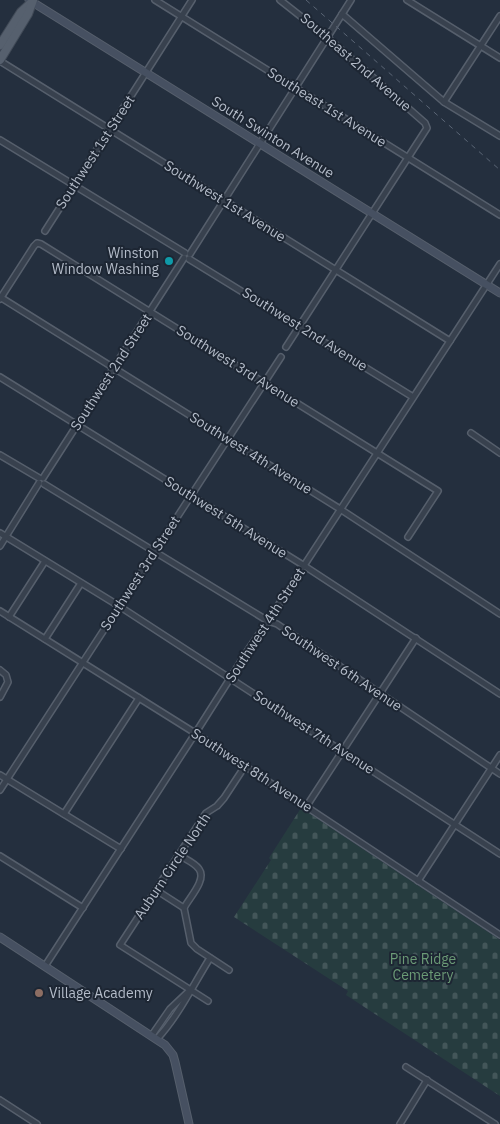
<svg xmlns="http://www.w3.org/2000/svg" width="500" height="1124" viewBox="0 0 500 1124" font-family="'IBM Plex Sans',sans-serif">
<style>
.cemetery{fill:url(#cemetery-stones)}
.lines{fill:none;stroke-linecap:round;stroke-linejoin:round}
.street-casing{stroke:#565f6c;stroke-width:8}
.secondary-casing{stroke:#565f6c;stroke-width:9}
.primary-casing{stroke:#414a57;stroke-width:10}
.street{stroke:#38414e;stroke-width:5}
.secondary{stroke:#465061;stroke-width:7}
.primary{stroke:#56606e;stroke-width:8}
.rail{stroke:#5a6575;stroke-width:1;stroke-dasharray:5 5;stroke-linecap:butt}
.culture-dot{fill:#0f9aa8;stroke:#1d2633;stroke-width:2}
.education-dot{fill:#8d6e63;stroke:#1d2633;stroke-width:2}
.labels{text-anchor:middle;dominant-baseline:central;stroke-width:4;stroke-linejoin:round;paint-order:stroke}
.street-label{font-size:14px;fill:#b4bcc9;stroke:#1d2633}
.poi-label{font-size:14px;fill:#b4bcc9;stroke:#1d2633;text-anchor:end}
.park-label{font-size:14px;fill:#6b9a76;stroke:#1d2633}
</style>
<defs>
<pattern id="cemetery-stones" width="16" height="16" patternUnits="userSpaceOnUse" patternTransform="scale(1.25)"><rect width="16" height="16" fill="#263c3f"/><path d="M2 7V4a2 2 0 0 1 4 0v3zM10 15v-3a2 2 0 0 1 4 0v3z" fill="#435659"/></pattern>
</defs>
<rect width="100%" height="100%" fill="#242f3e"/>
<path class="cemetery" d="M 301,808 L 500,940 L 500,1096 L 346,995 L 348,991 L 234,917 L 271,860 L 269,858 Z"/>
<g class="lines">
<g class="street-casing">
<g id="street">
<path d="M 155,0 L 500,215"/>
<path d="M 280,0 L 327,37 L 425,123 L 427,128 L 286,347"/>
<path d="M 407,0 L 500,58"/>
<path d="M 342,14 L 444,102 L 500,136"/>
<path d="M 0,61 L 450,341"/>
<path d="M 444,102 L 500,16"/>
<path d="M 0,140 L 185,253"/>
<path d="M 45,231 L 192,0"/>
<path d="M 190,254 L 351,0"/>
<path d="M 189,259 L 413,397"/>
<path d="M 0,297 L 340,509 L 500,614"/>
<path d="M 0,299 L 34,246 L 37,243 L 41,244 L 438,491 L 408,537"/>
<path d="M 0,377 L 303,565 L 500,694"/>
<path d="M 471,433 L 500,453"/>
<path d="M 0,455 L 39,478"/>
<path d="M 43,478 L 184,258"/>
<path d="M 44,484 L 268,621 L 277,624 L 500,774"/>
<path d="M 0,533 L 119,606 L 500,854"/>
<path d="M 0,546 L 39,483"/>
<path d="M 0,611 L 195,733 L 500,935"/>
<path d="M 9,617 L 45,561"/>
<path d="M 45,639 L 81,583"/>
<path d="M 0,670 L 6,675 L 8,682 L 0,697"/>
<path d="M 0,775 L 121,849"/>
<path d="M 0,790 L 281,357"/>
<path d="M 306,807 L 416,638"/>
<path d="M 64,814 L 139,698"/>
<path d="M 179,855 C 185,859 195,863 199,869 C 207,880 189,898 184,908 L 191,943 L 197,949 L 229,970"/>
<path d="M 0,856 L 83,908"/>
<path d="M 418,881 L 500,755"/>
<path d="M 156,890 L 184,908"/>
<path d="M 45,966 L 193,737 L 250,647 L 268,621 L 500,264"/>
<path d="M 208,1001 L 120,945 L 206,813 L 217,806 L 224,798 L 245,766"/>
<path d="M 152,1035 L 170,1009 L 188,992"/>
<path d="M 157,1039 C 179,1015 193,985 210,958"/>
<path d="M 406,1067 L 495,1124"/>
<path d="M 0,1100 L 37,1124"/>
<path d="M 400,1124 L 427,1080"/>
</g>
</g>
<g class="secondary-casing">
<g id="secondary">
<path d="M 29,0 L 500,293"/>
<path d="M 0,937 L 165,1045 L 173,1055 L 175,1062 L 189,1124"/>
</g>
</g>
<g class="primary-casing">
<g id="primary">
<path d="M 0,45 L 21,12 L 32,2"/>
<path d="M 0,60 L 28,14 L 33,0"/>
</g>
</g>
<use href="#street" class="street"/>
<use href="#secondary" class="secondary"/>
<use href="#primary" class="primary"/>
<path class="rail" d="M 306,0 L 500,170"/>
</g>
<circle class="culture-dot" cx="169" cy="261" r="5"/>
<circle class="education-dot" cx="39" cy="993" r="5"/>
<g class="labels">
<g class="street-label">
<text transform="translate(356 62) rotate(41)">Southeast 2nd Avenue</text>
<text transform="translate(327 107) rotate(32)">Southeast 1st Avenue</text>
<text transform="translate(273 137) rotate(32)">South Swinton Avenue</text>
<text transform="translate(95 152) rotate(-57)">Southwest 1st Street</text>
<text transform="translate(225 201) rotate(32)">Southwest 1st Avenue</text>
<text transform="translate(305 329) rotate(32)">Southwest 2nd Avenue</text>
<text transform="translate(238 366) rotate(32)">Southwest 3rd Avenue</text>
<text transform="translate(111 372) rotate(-57)">Southwest 2nd Street</text>
<text transform="translate(251 453) rotate(32)">Southwest 4th Avenue</text>
<text transform="translate(226 517) rotate(32)">Southwest 5th Avenue</text>
<text transform="translate(140 573) rotate(-57)">Southwest 3rd Street</text>
<text transform="translate(265 625) rotate(-57)">Southwest 4th Street</text>
<text transform="translate(342 668) rotate(34)">Southwest 6th Avenue</text>
<text transform="translate(314 732) rotate(33)">Southwest 7th Avenue</text>
<text transform="translate(252 770) rotate(33)">Southwest 8th Avenue</text>
<text transform="translate(172 866) rotate(-56)">Auburn Circle North</text>
</g>
<g class="poi-label">
<text x="159" y="253">Winston<tspan x="159" dy="16">Window Washing</tspan></text>
<text x="49" y="993" text-anchor="start">Village Academy</text>
</g>
<g class="park-label">
<text x="423" y="959">Pine Ridge<tspan x="423" dy="16">Cemetery</tspan></text>
</g>
</g>
</svg>
